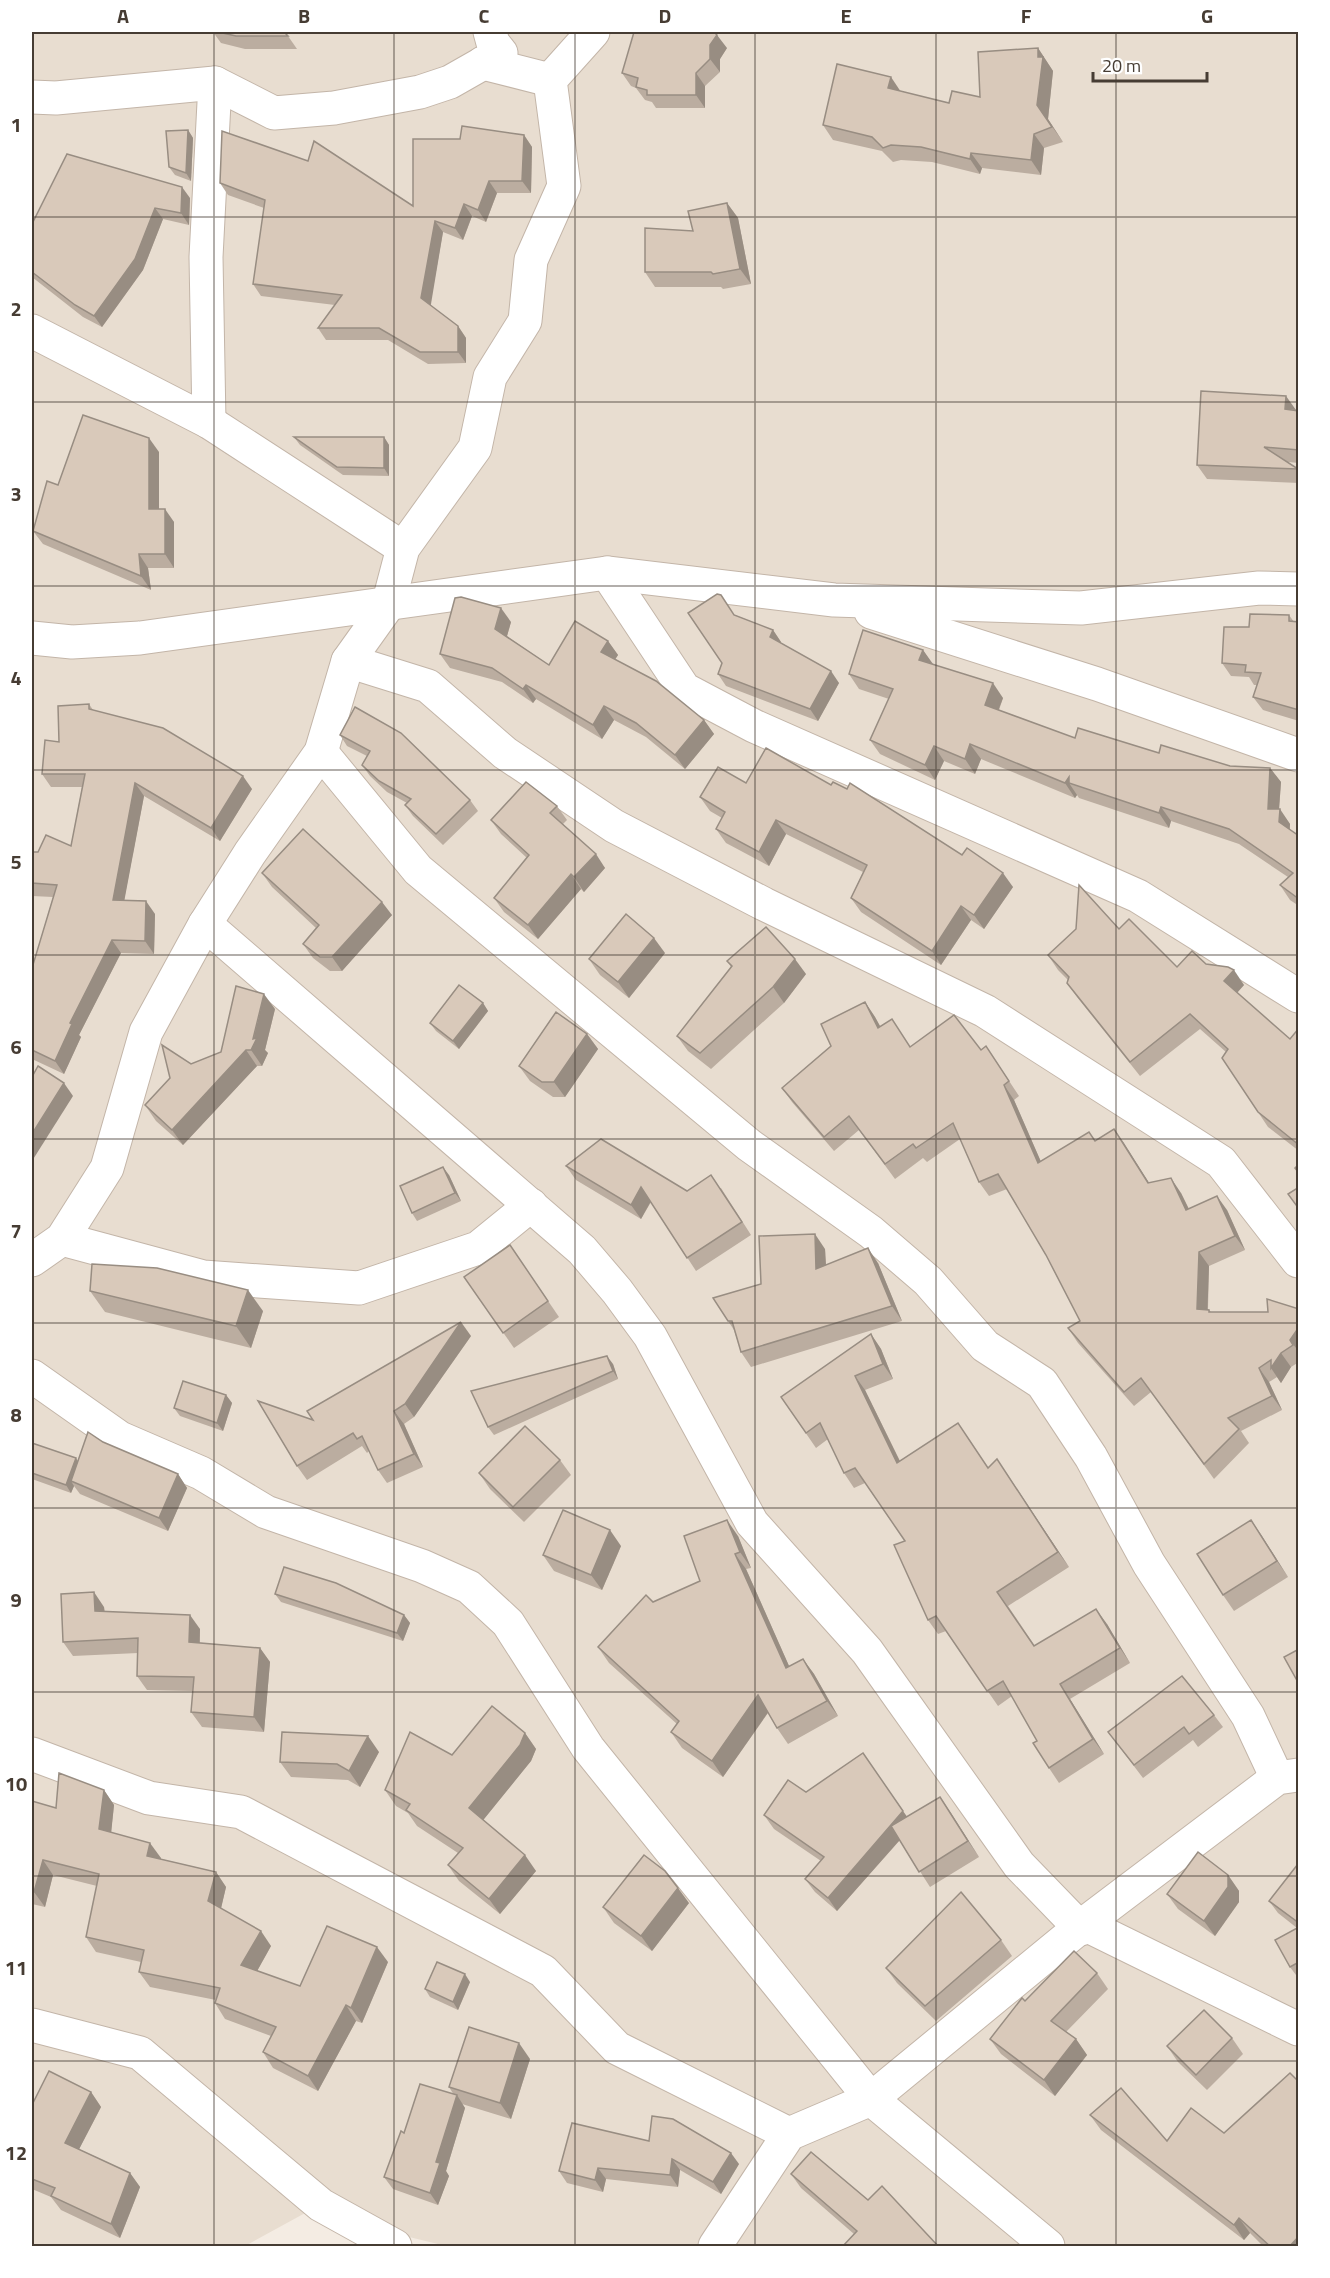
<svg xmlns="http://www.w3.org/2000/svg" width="1330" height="2278" viewBox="0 0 1330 2278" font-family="'Titillium Web',sans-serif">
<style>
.residential{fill:#e8ddd0}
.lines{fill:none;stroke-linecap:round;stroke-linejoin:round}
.street-casing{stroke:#c3b5a8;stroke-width:35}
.street{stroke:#fff;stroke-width:33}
.wall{fill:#bbada0}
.shaded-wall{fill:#988d82}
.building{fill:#d9c9ba;stroke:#988d82;stroke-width:1.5}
.grid{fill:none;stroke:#463c33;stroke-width:1.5;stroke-opacity:0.55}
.neatline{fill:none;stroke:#463c33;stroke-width:2}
.grid-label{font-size:20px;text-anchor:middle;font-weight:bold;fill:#463c33}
</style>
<rect width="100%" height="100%" fill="#f4ece3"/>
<path class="residential" d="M 32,32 L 1298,32 L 1298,2246 L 446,2246 L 307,2212 L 245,2246 L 32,2246 Z"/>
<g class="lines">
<g class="street-casing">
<g id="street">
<path d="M 483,63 L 550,80"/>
<path d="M 32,97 L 56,98 L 215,83 L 274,113 L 334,108 L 420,92 L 450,82 L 501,53 L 493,43 L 490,32"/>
<path d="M 32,331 L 209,422 L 403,548"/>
<path d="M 209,422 L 206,257 L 215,83"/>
<path d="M 607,573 L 684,689 L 754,726 L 1138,896 L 1298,996"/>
<path d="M 871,612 L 1097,684 L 1298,755"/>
<path d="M 32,638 L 72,642 L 140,638 L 607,573 L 834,600 L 1081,608 L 1259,588 L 1298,589"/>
<path d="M 348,661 L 428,686 L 505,753 L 614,826 L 764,904 L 985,1011 L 1221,1162 L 1298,1261"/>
<path d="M 321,752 L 418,870 L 749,1145 L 871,1232 L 928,1281 L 985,1346 L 1042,1383 L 1091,1457 L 1149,1564 L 1248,1716 L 1277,1778"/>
<path d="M 205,924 L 582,1250 L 617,1291 L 650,1336 L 752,1523 L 867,1651 L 1019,1865 L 1081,1929"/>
<path d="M 62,1239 L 203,1277 L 359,1288 L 478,1248 L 531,1205"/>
<path d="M 32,1260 L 62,1239 L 107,1168 L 146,1032 L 205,924 L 250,853 L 321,752 L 348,661 L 388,605 L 403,548 L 475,448 L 490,377 L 525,321 L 531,260 L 564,186 L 550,80 L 593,32"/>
<path d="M 32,1376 L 120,1438 L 201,1473 L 266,1512 L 422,1566 L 469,1587 L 508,1623 L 588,1748 L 871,2099 L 1048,2246"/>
<path d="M 32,1754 L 149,1798 L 241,1812 L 543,1971 L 617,2048 L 789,2134"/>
<path d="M 1084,1924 L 1298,2029"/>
<path d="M 32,2025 L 140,2053 L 321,2205 L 395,2246"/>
<path d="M 715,2246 L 789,2134 L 871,2099 L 1084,1924 L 1277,1778 L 1298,1775"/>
</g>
</g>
<use href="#street" class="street"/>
</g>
<g class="wall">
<path d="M 213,32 L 284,32 L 288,36 L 297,49 L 245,49 L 221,43 Z"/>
<path d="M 727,48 L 720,59 L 720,72 L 705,86 L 705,108 L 656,108 L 652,102 L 645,100 L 636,88 L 631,86 L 622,73 Z"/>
<path d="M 1038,48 L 1053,71 L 1048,119 L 1063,142 L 1044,148 L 1041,175 L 982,168 L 980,174 L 932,162 L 901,160 L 893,162 L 882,151 L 833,140 L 823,125 L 901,92 L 949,103 L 980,97 Z"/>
<path d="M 188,130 L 193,138 L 191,181 L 175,175 L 169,167 Z"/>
<path d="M 524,135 L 532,147 L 531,193 L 497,193 L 486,222 L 472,216 L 463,240 L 443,232 L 430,305 L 458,326 L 466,338 L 466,363 L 428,364 L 388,340 L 326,340 L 318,328 L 335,305 L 261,296 L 253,284 L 264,208 L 228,195 L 220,183 L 413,206 L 460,139 Z"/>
<path d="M 190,198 L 189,225 L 163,219 L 143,270 L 102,327 L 83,317 L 32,277 L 32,224 Z"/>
<path d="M 727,203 L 738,218 L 751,284 L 723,289 L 721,287 L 655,287 L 645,272 Z"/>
<path d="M 1296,410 L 1299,411 L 1299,463 L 1288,462 L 1299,470 L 1299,483 L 1207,479 L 1197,465 Z"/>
<path d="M 294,437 L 384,437 L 389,445 L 389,476 L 343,475 L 300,445 Z"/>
<path d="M 159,452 L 159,509 L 174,522 L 174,568 L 148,568 L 151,590 L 43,544 L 33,531 L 58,485 Z"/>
<path d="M 735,615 L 773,630 L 781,642 L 781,643 L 839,683 L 818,721 L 726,686 L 718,674 L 722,663 Z"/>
<path d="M 1289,615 L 1294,622 L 1299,622 L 1299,721 L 1263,710 L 1253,697 L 1257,685 L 1254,685 L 1249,677 L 1231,676 L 1222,663 L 1249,627 Z"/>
<path d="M 511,622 L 507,636 L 549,665 L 608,641 L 618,655 L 615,659 L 704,720 L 714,734 L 685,769 L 646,737 L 614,720 L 602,739 L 536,699 L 533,703 L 502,682 L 450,668 L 440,654 Z"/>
<path d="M 923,650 L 932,664 L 1003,698 L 999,710 L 1075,738 L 1230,766 L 1270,768 L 1281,782 L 1279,809 L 1290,824 L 1290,830 L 1299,836 L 1299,906 L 1290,900 L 1280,885 L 1288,877 L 1239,844 L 1171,821 L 1169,828 L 1079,798 L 1077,795 L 1075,798 L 981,759 L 975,774 L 944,761 L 935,780 L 880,754 L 870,740 L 889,699 L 859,689 L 849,674 Z"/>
<path d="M 89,704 L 93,710 L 252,789 L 220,841 L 144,796 L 124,900 L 155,914 L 154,954 L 121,953 L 79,1035 L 81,1037 L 64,1074 L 32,1059 L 32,968 L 53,897 L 32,896 L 32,852 L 38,852 L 71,846 L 82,787 L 51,787 L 42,774 L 59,742 Z"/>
<path d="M 340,735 L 470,800 L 478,811 L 443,845 L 413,816 L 405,805 L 407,803 L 387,792 L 370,776 L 362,765 L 367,756 L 347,746 Z"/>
<path d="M 746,783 L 1013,887 L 984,929 L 971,920 L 941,965 L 861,912 L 851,898 L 863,872 L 786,834 L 769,866 L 726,843 L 716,829 L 722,818 L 710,811 L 700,797 Z"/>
<path d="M 557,806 L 567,820 L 563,824 L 605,868 L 584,892 L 581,889 L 538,939 L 504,912 L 494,898 L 527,858 L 501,834 L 491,820 Z"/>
<path d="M 262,873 L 392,915 L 342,971 L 330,971 L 313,958 L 303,944 L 316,928 L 272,887 Z"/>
<path d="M 1119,929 L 1177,967 L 1206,964 L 1244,985 L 1237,993 L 1290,1039 L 1299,1028 L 1299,1151 L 1268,1127 L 1258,1112 L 1226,1052 L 1200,1029 L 1140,1076 L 1077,997 L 1067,983 L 1068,980 L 1058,970 L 1048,955 Z"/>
<path d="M 665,953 L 629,998 L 600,975 L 589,959 Z"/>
<path d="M 727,961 L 806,974 L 784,1003 L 711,1069 L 688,1051 L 677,1036 L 731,967 Z"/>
<path d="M 865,1002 L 875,1017 L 880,1027 L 910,1047 L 981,1050 L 986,1046 L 1019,1096 L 1014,1100 L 1041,1162 L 1095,1141 L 1114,1129 L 1149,1183 L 1181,1193 L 1189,1209 L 1227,1210 L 1245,1250 L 1209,1266 L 1208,1309 L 1211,1312 L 1268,1312 L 1299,1309 L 1299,1362 L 1291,1367 L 1281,1383 L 1277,1377 L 1269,1382 L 1282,1410 L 1241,1431 L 1249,1443 L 1214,1479 L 1151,1392 L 1134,1406 L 1078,1343 L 1068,1328 L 1080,1321 L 1046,1255 L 1007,1189 L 989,1196 L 979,1182 L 960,1139 L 927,1162 L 923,1158 L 895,1179 L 859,1130 L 834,1151 L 792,1102 L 782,1088 L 831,1046 Z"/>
<path d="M 483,1003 L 488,1011 L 459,1049 L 436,1031 L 430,1023 Z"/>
<path d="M 275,1009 L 265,1050 L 268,1053 L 262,1066 L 257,1066 L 183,1145 L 156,1121 L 145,1105 L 191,1064 L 221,1052 Z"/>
<path d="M 587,1034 L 598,1049 L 565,1097 L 553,1097 L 530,1081 L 519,1066 Z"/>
<path d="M 566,1166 L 687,1191 L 721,1188 L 751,1235 L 696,1271 L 651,1202 L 641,1219 L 576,1180 Z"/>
<path d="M 449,1175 L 461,1201 L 417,1221 L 412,1213 Z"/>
<path d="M 510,1245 L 559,1317 L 514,1348 L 464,1277 Z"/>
<path d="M 825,1249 L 826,1266 L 878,1263 L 902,1321 L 751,1367 L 741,1352 L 734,1330 L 713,1298 L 761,1284 Z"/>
<path d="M 90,1291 L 263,1311 L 251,1348 L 105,1312 Z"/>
<path d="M 871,1334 L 881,1349 L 893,1379 L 865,1390 L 900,1461 L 968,1438 L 988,1468 L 1007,1474 L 1069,1567 L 1008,1606 L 1035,1646 L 1107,1624 L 1130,1663 L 1070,1699 L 1104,1754 L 1059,1783 L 1049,1768 L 1037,1741 L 1012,1696 L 998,1706 L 946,1631 L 938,1634 L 928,1620 L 905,1541 L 865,1483 L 854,1488 L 844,1473 L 828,1439 L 816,1448 L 781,1397 Z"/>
<path d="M 471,1336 L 414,1417 L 404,1424 L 423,1467 L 387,1483 L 378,1470 L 369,1451 L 367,1453 L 362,1446 L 307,1480 L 297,1466 L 313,1420 Z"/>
<path d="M 613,1364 L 618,1379 L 494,1435 L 488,1427 Z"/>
<path d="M 226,1395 L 232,1403 L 223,1431 L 180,1416 L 174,1408 Z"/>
<path d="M 103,1442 L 178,1474 L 187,1488 L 168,1531 L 80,1494 L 74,1486 L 71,1493 L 32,1479 L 32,1443 L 78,1461 Z"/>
<path d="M 560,1460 L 571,1475 L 524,1522 L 490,1489 L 479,1473 Z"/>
<path d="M 1251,1520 L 1288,1577 L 1234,1611 L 1223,1595 Z"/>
<path d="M 738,1536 L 751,1568 L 746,1569 L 789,1666 L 803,1659 L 814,1674 L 838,1716 L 788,1744 L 777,1728 L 768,1713 L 723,1777 L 682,1748 L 671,1732 L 677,1724 L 609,1663 L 598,1647 L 653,1602 L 700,1581 Z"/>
<path d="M 621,1546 L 602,1590 L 554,1571 L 543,1555 Z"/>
<path d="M 275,1594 L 404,1615 L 410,1623 L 403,1641 L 281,1602 Z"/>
<path d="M 104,1607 L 105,1612 L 200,1629 L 200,1643 L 260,1648 L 270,1662 L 264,1732 L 202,1727 L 191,1712 L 193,1691 L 147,1690 L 137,1676 L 138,1653 L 73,1656 L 63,1642 Z"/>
<path d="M 1214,1715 L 1223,1727 L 1198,1747 L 1193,1740 L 1143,1778 L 1108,1732 Z"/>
<path d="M 525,1733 L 536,1749 L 531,1761 L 483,1820 L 536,1871 L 500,1914 L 459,1881 L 448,1865 L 458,1853 L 417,1826 L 408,1813 L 396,1806 L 385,1790 L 452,1755 Z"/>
<path d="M 379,1752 L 360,1787 L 348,1780 L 291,1777 L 280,1762 Z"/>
<path d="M 104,1790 L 114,1805 L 111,1832 L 161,1858 L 161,1859 L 216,1872 L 226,1887 L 221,1908 L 271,1946 L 257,1971 L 300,1986 L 388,1962 L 362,2023 L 356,2021 L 318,2091 L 273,2068 L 263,2052 L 271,2036 L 225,2019 L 215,2003 L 216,2000 L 150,1987 L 139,1972 L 141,1962 L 96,1952 L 86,1937 L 97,1886 L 53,1875 L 45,1907 L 32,1904 L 32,1801 L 56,1808 Z"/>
<path d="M 806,1792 L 907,1817 L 940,1797 L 979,1857 L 930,1887 L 900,1840 L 837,1911 L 815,1892 L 805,1879 L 821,1861 L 774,1829 L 764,1815 Z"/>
<path d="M 1299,1864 L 1299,1979 L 1290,1967 L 1297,1928 L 1278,1913 L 1269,1901 Z"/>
<path d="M 1228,1875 L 1239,1891 L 1239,1902 L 1215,1936 L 1178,1909 L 1167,1894 Z"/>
<path d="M 689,1903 L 652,1951 L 614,1923 L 603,1907 Z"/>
<path d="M 1001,1940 L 1012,1956 L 936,2021 L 897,1983 L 886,1968 Z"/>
<path d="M 1097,1973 L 1108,1989 L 1066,2032 L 1076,2039 L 1087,2055 L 1055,2096 L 1001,2054 L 990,2039 L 1025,2001 Z"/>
<path d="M 470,1982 L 458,2010 L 430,1997 L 425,1989 Z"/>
<path d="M 1232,2038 L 1243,2054 L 1207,2090 L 1178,2062 L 1167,2046 Z"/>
<path d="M 530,2059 L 511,2119 L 462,2104 L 465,2108 L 446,2171 L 449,2176 L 438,2205 L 393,2189 L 384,2177 L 404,2133 L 454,2095 L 449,2087 Z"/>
<path d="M 91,2092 L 101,2107 L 79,2149 L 130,2173 L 140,2187 L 120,2238 L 61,2210 L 51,2197 L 32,2189 L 32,2105 Z"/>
<path d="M 1090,2115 L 1167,2141 L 1224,2133 L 1299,2247 L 1264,2247 L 1250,2233 L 1244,2240 L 1101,2130 Z"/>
<path d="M 649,2141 L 739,2164 L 721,2194 L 680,2170 L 678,2187 L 606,2179 L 603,2192 L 567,2183 L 559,2171 Z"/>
<path d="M 791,2174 L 868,2200 L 939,2247 L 854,2234 L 801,2188 Z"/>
</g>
<g class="shaded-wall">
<path d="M 717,35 L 727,48 L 720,59 L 720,72 L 710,59 L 710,45 Z"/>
<path d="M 1038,48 L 1053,71 L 1048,119 L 1063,142 L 1037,105 Z"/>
<path d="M 696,73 L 705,86 L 705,108 L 696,95 Z"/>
<path d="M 891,77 L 901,92 L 888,88 Z"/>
<path d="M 188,130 L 193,138 L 191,181 L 186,173 Z"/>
<path d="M 1034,134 L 1044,148 L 1041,175 L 1031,160 Z"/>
<path d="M 524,135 L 532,147 L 531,193 L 522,181 Z"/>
<path d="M 971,153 L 982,168 L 980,174 L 970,159 Z"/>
<path d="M 489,181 L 497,193 L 486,222 L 478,210 Z"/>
<path d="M 182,187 L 190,198 L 189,225 L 181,213 Z"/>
<path d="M 727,203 L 738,218 L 751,284 L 740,269 Z"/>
<path d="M 464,204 L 472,216 L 463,240 L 455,228 Z"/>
<path d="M 155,208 L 163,219 L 143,270 L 102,327 L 94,316 Z"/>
<path d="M 435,221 L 443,232 L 430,310 L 421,298 Z"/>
<path d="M 458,326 L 466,338 L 466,363 L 458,352 Z"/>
<path d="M 1286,396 L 1296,410 L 1285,409 Z"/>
<path d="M 384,437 L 389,445 L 389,476 L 384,468 Z"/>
<path d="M 149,438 L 159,452 L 159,522 L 149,509 Z"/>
<path d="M 165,509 L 174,522 L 174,568 L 165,554 Z"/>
<path d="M 139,554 L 148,568 L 151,590 L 141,576 Z"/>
<path d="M 501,608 L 511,622 L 505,643 L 495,629 Z"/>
<path d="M 773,630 L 781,642 L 779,649 L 770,637 Z"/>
<path d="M 608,641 L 618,655 L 611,666 L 601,652 Z"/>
<path d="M 923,650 L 933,664 L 919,660 Z"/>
<path d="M 831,671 L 839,683 L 818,721 L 810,709 Z"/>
<path d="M 993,683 L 1003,698 L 995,719 L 985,705 Z"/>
<path d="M 526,685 L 536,699 L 533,703 L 523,689 Z"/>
<path d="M 604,706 L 614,720 L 602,739 L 593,725 Z"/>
<path d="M 704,720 L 714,734 L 685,769 L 675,755 Z"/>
<path d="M 970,744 L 981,759 L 975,774 L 965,759 Z"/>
<path d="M 934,746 L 944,761 L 935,780 L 925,765 Z"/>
<path d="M 1270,768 L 1281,782 L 1278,823 L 1268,809 Z"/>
<path d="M 243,776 L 252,789 L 220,841 L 211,828 Z"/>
<path d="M 1069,777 L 1069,783 L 1077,795 L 1075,798 L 1065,783 Z"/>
<path d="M 135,783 L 144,796 L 122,913 L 113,900 Z"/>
<path d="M 1161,807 L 1171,821 L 1169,828 L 1159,813 Z"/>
<path d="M 1280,809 L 1290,824 L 1289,837 L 1279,822 Z"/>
<path d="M 776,820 L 786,834 L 769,866 L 759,852 Z"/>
<path d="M 596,854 L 605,868 L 584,892 L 574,877 Z"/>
<path d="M 1003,873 L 1013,887 L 984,929 L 974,915 Z"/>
<path d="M 571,874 L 581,889 L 538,939 L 528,925 Z"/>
<path d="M 146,901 L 155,914 L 154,954 L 145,941 Z"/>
<path d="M 382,902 L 392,915 L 342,971 L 332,957 Z"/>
<path d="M 961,906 L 971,920 L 941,965 L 932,951 Z"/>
<path d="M 654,938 L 665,953 L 629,998 L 618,982 Z"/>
<path d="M 112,940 L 121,953 L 79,1035 L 81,1037 L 64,1074 L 55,1061 L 70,1023 Z"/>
<path d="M 795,959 L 806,974 L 784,1003 L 773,987 Z"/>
<path d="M 1234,970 L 1244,985 L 1234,996 L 1224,981 Z"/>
<path d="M 264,994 L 275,1009 L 265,1050 L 268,1053 L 262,1066 L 251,1050 Z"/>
<path d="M 865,1002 L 875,1017 L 889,1042 L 878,1028 Z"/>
<path d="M 483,1003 L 488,1011 L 459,1049 L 453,1041 Z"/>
<path d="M 587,1034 L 598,1049 L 565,1097 L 554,1082 Z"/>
<path d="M 246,1050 L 257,1066 L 183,1145 L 172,1130 Z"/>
<path d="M 64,1083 L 73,1096 L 32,1161 L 32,1134 Z"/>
<path d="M 1004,1085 L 1014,1100 L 1048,1178 L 1038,1163 Z"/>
<path d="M 1114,1129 L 1124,1143 L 1158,1197 L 1148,1183 Z"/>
<path d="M 443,1167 L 449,1175 L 461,1201 L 455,1193 Z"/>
<path d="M 1171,1178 L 1181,1193 L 1196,1224 L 1186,1210 Z"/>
<path d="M 641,1187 L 651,1201 L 641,1219 L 631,1205 Z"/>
<path d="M 1217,1196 L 1227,1210 L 1245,1250 L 1235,1236 Z"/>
<path d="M 815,1234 L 825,1249 L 827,1284 L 816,1269 Z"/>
<path d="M 868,1248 L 878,1263 L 902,1321 L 892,1306 Z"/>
<path d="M 1199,1252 L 1209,1266 L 1207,1323 L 1197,1309 Z"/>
<path d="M 248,1290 L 263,1311 L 251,1348 L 236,1326 Z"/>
<path d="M 461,1322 L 471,1336 L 414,1417 L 405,1404 Z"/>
<path d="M 1299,1327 L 1299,1352 L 1290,1340 Z"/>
<path d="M 871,1334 L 881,1349 L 893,1379 L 883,1364 Z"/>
<path d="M 1281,1353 L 1291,1367 L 1281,1383 L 1271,1368 Z"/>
<path d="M 607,1356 L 613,1364 L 618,1379 L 613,1371 Z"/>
<path d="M 1259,1368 L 1269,1382 L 1282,1410 L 1272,1396 Z"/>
<path d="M 855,1376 L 865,1390 L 908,1478 L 897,1463 Z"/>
<path d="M 226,1395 L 232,1403 L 223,1431 L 217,1423 Z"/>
<path d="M 394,1411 L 404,1424 L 423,1467 L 414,1454 Z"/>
<path d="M 76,1458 L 81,1466 L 71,1481 L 74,1486 L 71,1493 L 66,1485 Z"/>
<path d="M 997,1459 L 1069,1567 L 1058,1552 Z"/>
<path d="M 178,1474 L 187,1488 L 168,1531 L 159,1518 Z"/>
<path d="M 727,1520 L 738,1536 L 751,1568 L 740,1552 Z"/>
<path d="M 1251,1520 L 1262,1536 L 1288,1577 L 1277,1561 Z"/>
<path d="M 610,1530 L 621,1546 L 602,1590 L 591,1575 Z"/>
<path d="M 735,1554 L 746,1569 L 797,1684 L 786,1668 Z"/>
<path d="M 94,1592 L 104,1607 L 105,1626 L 95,1611 Z"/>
<path d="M 1096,1609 L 1107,1624 L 1130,1663 L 1120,1648 Z"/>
<path d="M 190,1615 L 200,1629 L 199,1657 L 189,1642 Z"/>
<path d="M 404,1615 L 410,1623 L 403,1641 L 397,1633 Z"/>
<path d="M 260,1648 L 270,1662 L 264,1732 L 254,1717 Z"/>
<path d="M 803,1659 L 814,1674 L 838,1716 L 827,1701 Z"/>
<path d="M 1060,1684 L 1070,1699 L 1104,1754 L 1093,1739 Z"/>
<path d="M 758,1695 L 769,1711 L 723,1777 L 712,1761 Z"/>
<path d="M 525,1733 L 536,1749 L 531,1761 L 480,1824 L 469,1808 Z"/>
<path d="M 368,1736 L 379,1752 L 360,1787 L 349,1771 Z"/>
<path d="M 104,1790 L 114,1805 L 110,1844 L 99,1829 Z"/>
<path d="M 940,1797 L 951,1813 L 979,1857 L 968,1841 Z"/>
<path d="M 903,1811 L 913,1825 L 837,1911 L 828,1898 Z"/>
<path d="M 150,1843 L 161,1858 L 158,1871 L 147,1856 Z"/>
<path d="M 525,1855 L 536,1871 L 500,1914 L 489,1899 Z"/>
<path d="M 43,1860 L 53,1875 L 45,1907 L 34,1892 Z"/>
<path d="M 216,1872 L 226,1887 L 219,1917 L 208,1901 Z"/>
<path d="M 1228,1875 L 1239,1891 L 1239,1902 L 1215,1936 L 1204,1921 Z"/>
<path d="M 678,1888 L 689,1903 L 652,1951 L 641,1936 Z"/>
<path d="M 261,1931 L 271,1946 L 252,1980 L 241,1965 Z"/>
<path d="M 377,1947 L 388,1962 L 362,2023 L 351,2008 Z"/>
<path d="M 465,1974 L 470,1982 L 458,2010 L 453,2002 Z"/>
<path d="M 346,2005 L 356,2021 L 318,2091 L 308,2076 Z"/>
<path d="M 1076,2039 L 1087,2055 L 1055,2096 L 1044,2080 Z"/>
<path d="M 519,2043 L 530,2059 L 511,2119 L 500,2103 Z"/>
<path d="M 91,2092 L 101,2107 L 75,2157 L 65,2143 Z"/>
<path d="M 457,2095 L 465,2108 L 446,2171 L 449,2176 L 438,2205 L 430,2193 L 436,2162 Z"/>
<path d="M 731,2153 L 739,2164 L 721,2194 L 713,2182 Z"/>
<path d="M 672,2159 L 680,2170 L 678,2187 L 670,2175 Z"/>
<path d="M 598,2168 L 606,2179 L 603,2192 L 595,2180 Z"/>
<path d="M 130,2173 L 140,2187 L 120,2238 L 111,2224 Z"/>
<path d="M 1239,2218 L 1250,2233 L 1244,2240 L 1234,2225 Z"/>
<path d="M 1299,2236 L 1299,2247 L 1289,2247 Z"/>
</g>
<g class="building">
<path d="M 218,32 L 284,32 L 288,36 L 236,36 Z"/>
<path d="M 634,32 L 714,32 L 717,35 L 710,45 L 710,59 L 696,73 L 696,95 L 647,95 L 647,90 L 636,87 L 638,78 L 622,73 Z"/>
<path d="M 1038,48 L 1038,57 L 1043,57 L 1037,105 L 1052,127 L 1034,134 L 1031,160 L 971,153 L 970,159 L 921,147 L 891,145 L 883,148 L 872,137 L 823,125 L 837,64 L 891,77 L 888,88 L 949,103 L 952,91 L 980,97 L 978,52 Z"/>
<path d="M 462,126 L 524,135 L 522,181 L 489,181 L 478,210 L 464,204 L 455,228 L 435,221 L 421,298 L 458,326 L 458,352 L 420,352 L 379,328 L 318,328 L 342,295 L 253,284 L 265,200 L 220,183 L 222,131 L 308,161 L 314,141 L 413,206 L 413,139 L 460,139 Z"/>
<path d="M 188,130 L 186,173 L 169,167 L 166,131 Z"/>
<path d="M 67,154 L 182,187 L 181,213 L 155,208 L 135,259 L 94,316 L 75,305 L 32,272 L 32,224 Z"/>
<path d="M 727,203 L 740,269 L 713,274 L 711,272 L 645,272 L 645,228 L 693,231 L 688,211 Z"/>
<path d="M 1201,391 L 1286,396 L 1285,409 L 1299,411 L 1299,450 L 1264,447 L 1298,469 L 1197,465 Z"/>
<path d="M 83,415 L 149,438 L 149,509 L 165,509 L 165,554 L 139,554 L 141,576 L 33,531 L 47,481 L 58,485 Z"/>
<path d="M 294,437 L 384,437 L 384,468 L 337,467 Z"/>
<path d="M 717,594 L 721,595 L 734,615 L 773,630 L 770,637 L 831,671 L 810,709 L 718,674 L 722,663 L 688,613 Z"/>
<path d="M 461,597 L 501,608 L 495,629 L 549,665 L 575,621 L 608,641 L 601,652 L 656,681 L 704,720 L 675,755 L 636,723 L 604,706 L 593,725 L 526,685 L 523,689 L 492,668 L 440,654 L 455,598 Z"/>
<path d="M 1250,614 L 1289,615 L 1289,621 L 1299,622 L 1299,710 L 1253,697 L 1261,673 L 1245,672 L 1246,665 L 1222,663 L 1224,627 L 1249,627 Z"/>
<path d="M 863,630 L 923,650 L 919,660 L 993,683 L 985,705 L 1075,738 L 1078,728 L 1159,753 L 1161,745 L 1230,766 L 1270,768 L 1268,809 L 1280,809 L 1279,822 L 1299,836 L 1299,899 L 1280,885 L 1293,873 L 1229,829 L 1161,807 L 1159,813 L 1069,783 L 1069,777 L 1065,783 L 970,744 L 965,759 L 934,746 L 925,765 L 870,740 L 893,689 L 849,674 Z"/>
<path d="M 89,704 L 89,709 L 163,728 L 243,776 L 211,828 L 135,783 L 113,900 L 146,901 L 145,941 L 112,940 L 70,1023 L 72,1024 L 55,1061 L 32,1050 L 32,968 L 57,885 L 32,883 L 32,852 L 38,852 L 46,835 L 71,846 L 85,774 L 42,774 L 45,740 L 59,742 L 58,706 Z"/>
<path d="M 355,707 L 401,733 L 470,800 L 436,834 L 405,805 L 411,799 L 379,781 L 362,765 L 370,751 L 340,735 Z"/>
<path d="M 766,748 L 831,785 L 833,782 L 847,789 L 850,783 L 962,855 L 967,848 L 1003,873 L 974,915 L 961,906 L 932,951 L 851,898 L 867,865 L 776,820 L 759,852 L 716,829 L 725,812 L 700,797 L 718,767 L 746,783 Z"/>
<path d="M 526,782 L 557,806 L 550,813 L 596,854 L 574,877 L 571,874 L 528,925 L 494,898 L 529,855 L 491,820 Z"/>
<path d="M 303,829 L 382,902 L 332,957 L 320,957 L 303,944 L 319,925 L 262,873 Z"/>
<path d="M 1079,885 L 1119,929 L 1129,919 L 1177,967 L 1192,951 L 1206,964 L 1228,967 L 1234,970 L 1224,981 L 1290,1039 L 1299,1028 L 1299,1145 L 1258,1112 L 1222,1058 L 1228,1049 L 1190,1014 L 1130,1062 L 1067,983 L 1069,977 L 1048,955 L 1076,929 Z"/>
<path d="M 626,914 L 654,938 L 618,982 L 589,959 Z"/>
<path d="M 766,927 L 795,959 L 773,987 L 700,1053 L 677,1036 L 732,966 L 727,961 Z"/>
<path d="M 459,985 L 483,1003 L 453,1041 L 430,1023 Z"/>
<path d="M 236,986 L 264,994 L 253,1039 L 257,1038 L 251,1050 L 246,1050 L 172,1130 L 145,1105 L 170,1078 L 162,1045 L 191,1064 L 221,1052 Z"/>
<path d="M 865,1002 L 878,1028 L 892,1019 L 910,1047 L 954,1015 L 981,1050 L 986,1046 L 1009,1081 L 1004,1085 L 1038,1163 L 1089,1132 L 1095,1141 L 1114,1129 L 1148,1183 L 1171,1178 L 1186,1210 L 1217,1196 L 1235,1236 L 1199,1252 L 1197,1309 L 1209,1310 L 1209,1312 L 1268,1312 L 1267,1299 L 1299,1309 L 1299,1327 L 1290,1340 L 1293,1345 L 1281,1353 L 1271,1368 L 1271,1360 L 1259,1368 L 1272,1396 L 1228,1418 L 1239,1429 L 1204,1464 L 1141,1378 L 1124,1392 L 1068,1328 L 1080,1321 L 1046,1255 L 998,1174 L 979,1182 L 953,1123 L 916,1148 L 913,1144 L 885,1164 L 849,1116 L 824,1137 L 782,1088 L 831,1046 L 821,1024 Z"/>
<path d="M 556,1012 L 587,1034 L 554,1082 L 542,1082 L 519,1066 Z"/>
<path d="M 38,1066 L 64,1083 L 32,1134 L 32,1077 Z"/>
<path d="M 601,1139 L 687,1191 L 711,1175 L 742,1222 L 687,1258 L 641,1187 L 631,1205 L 566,1166 Z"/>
<path d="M 1299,1164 L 1299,1173 L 1295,1168 Z"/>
<path d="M 443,1167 L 455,1193 L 412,1213 L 400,1186 Z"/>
<path d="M 1299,1187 L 1299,1209 L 1288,1194 Z"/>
<path d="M 815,1234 L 816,1269 L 868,1248 L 892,1306 L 741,1352 L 732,1321 L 728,1321 L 713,1298 L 761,1284 L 759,1236 Z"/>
<path d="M 510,1245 L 548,1301 L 503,1333 L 464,1277 Z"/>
<path d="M 92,1264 L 157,1268 L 248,1290 L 236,1326 L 90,1291 Z"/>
<path d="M 461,1322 L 405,1404 L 394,1411 L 414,1454 L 378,1470 L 362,1436 L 357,1439 L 353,1433 L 297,1466 L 258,1401 L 313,1420 L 307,1411 Z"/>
<path d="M 871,1334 L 883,1364 L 855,1376 L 897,1463 L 958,1423 L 988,1468 L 997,1459 L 1058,1552 L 997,1592 L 1034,1646 L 1096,1609 L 1120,1648 L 1060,1684 L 1093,1739 L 1049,1768 L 1033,1743 L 1037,1741 L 1003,1681 L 987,1691 L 936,1616 L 928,1620 L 894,1545 L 905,1541 L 855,1468 L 844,1473 L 820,1423 L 806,1433 L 781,1397 Z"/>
<path d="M 607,1356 L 613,1371 L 488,1427 L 471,1391 Z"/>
<path d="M 183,1381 L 226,1395 L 217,1423 L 174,1408 Z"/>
<path d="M 525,1426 L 560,1460 L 513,1507 L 479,1473 Z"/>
<path d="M 88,1432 L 103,1442 L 178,1474 L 159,1518 L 71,1481 Z"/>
<path d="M 32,1443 L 76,1458 L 66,1485 L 32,1473 Z"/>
<path d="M 563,1510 L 610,1530 L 591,1575 L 543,1555 Z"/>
<path d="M 727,1520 L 740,1552 L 735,1554 L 786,1668 L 803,1659 L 827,1701 L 777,1728 L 758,1695 L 712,1761 L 671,1732 L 679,1721 L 598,1647 L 646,1595 L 653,1602 L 700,1581 L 684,1536 Z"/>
<path d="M 1251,1520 L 1277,1561 L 1223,1595 L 1197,1554 Z"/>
<path d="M 284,1567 L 336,1583 L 404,1615 L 397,1633 L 275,1594 Z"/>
<path d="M 94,1592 L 95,1611 L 190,1615 L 189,1642 L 260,1648 L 254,1717 L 191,1712 L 194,1677 L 137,1676 L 138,1638 L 63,1642 L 61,1594 Z"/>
<path d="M 1299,1649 L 1299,1684 L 1284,1657 Z"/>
<path d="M 1182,1676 L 1214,1715 L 1189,1734 L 1184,1727 L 1134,1765 L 1108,1732 Z"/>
<path d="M 492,1706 L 525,1733 L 520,1745 L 469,1808 L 525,1855 L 489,1899 L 448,1865 L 463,1848 L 406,1810 L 410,1804 L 385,1790 L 410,1732 L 452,1755 Z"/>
<path d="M 282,1732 L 368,1736 L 349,1771 L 337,1764 L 280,1762 Z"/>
<path d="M 863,1753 L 903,1811 L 828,1898 L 805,1879 L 824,1857 L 764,1815 L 788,1780 L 806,1792 Z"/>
<path d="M 59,1773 L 104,1790 L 99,1829 L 150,1843 L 147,1856 L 216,1872 L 208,1901 L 261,1931 L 241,1965 L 300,1986 L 327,1926 L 377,1947 L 351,2008 L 346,2005 L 308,2076 L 263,2052 L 276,2027 L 215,2003 L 220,1988 L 139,1972 L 144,1950 L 86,1937 L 99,1874 L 43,1860 L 34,1892 L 32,1892 L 32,1801 L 56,1808 Z"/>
<path d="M 940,1797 L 968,1841 L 919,1872 L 891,1826 Z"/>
<path d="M 1198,1852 L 1228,1875 L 1228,1887 L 1204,1921 L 1167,1894 Z"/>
<path d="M 644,1855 L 665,1871 L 678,1888 L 641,1936 L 603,1907 Z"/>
<path d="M 1298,1864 L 1299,1865 L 1299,1923 L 1269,1901 Z"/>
<path d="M 961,1892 L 1001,1940 L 925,2006 L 886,1968 Z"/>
<path d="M 1299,1927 L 1299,1962 L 1290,1967 L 1275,1940 Z"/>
<path d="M 1074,1951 L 1097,1973 L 1051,2021 L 1076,2039 L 1044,2080 L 990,2039 L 1022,1998 L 1025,2001 Z"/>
<path d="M 437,1962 L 465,1974 L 453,2002 L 425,1989 Z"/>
<path d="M 1204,2010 L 1232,2038 L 1196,2075 L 1167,2046 Z"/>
<path d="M 469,2027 L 519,2043 L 500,2103 L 449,2087 Z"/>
<path d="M 49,2071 L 91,2092 L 65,2143 L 130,2173 L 111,2224 L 51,2196 L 55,2188 L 32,2179 L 32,2105 Z"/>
<path d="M 1290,2073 L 1299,2082 L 1299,2236 L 1289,2247 L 1271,2247 L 1239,2218 L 1234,2225 L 1090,2115 L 1121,2088 L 1167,2141 L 1191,2108 L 1224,2133 Z"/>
<path d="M 420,2084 L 457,2095 L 436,2162 L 440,2163 L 430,2193 L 384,2177 L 401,2131 L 404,2133 Z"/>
<path d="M 652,2116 L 673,2119 L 731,2153 L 713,2182 L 672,2159 L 670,2175 L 598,2168 L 595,2180 L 559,2171 L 572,2123 L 649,2141 Z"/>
<path d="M 811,2152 L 868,2200 L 882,2186 L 939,2247 L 842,2247 L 857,2231 L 791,2174 Z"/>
</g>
<path class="grid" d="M 214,32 L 214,2246M 394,32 L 394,2246M 575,32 L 575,2246M 755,32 L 755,2246M 936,32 L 936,2246M 1116,32 L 1116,2246M 32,217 L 1298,217M 32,402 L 1298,402M 32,586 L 1298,586M 32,770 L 1298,770M 32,955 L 1298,955M 32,1139 L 1298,1139M 32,1323 L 1298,1323M 32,1508 L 1298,1508M 32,1692 L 1298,1692M 32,1876 L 1298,1876M 32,2061 L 1298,2061"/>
<rect width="1330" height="2278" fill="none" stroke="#ffffff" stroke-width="66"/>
<path d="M1093 72v9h114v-9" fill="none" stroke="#463c33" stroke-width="3"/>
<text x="1102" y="72" font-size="18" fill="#463c33" stroke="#ffffff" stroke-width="4.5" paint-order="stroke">20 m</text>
<rect x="33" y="33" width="1264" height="2212" class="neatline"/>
<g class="grid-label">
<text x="123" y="23">A</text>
<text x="304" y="23">B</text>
<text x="484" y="23">C</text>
<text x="665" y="23">D</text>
<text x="846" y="23">E</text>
<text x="1026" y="23">F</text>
<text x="1207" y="23">G</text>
<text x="16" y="132">1</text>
<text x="16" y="316">2</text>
<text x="16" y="501">3</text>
<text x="16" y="685">4</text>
<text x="16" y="869">5</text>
<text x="16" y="1054">6</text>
<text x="16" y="1238">7</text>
<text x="16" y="1422">8</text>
<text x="16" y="1607">9</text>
<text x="16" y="1791">10</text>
<text x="16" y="1975">11</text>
<text x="16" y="2160">12</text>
</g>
</svg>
